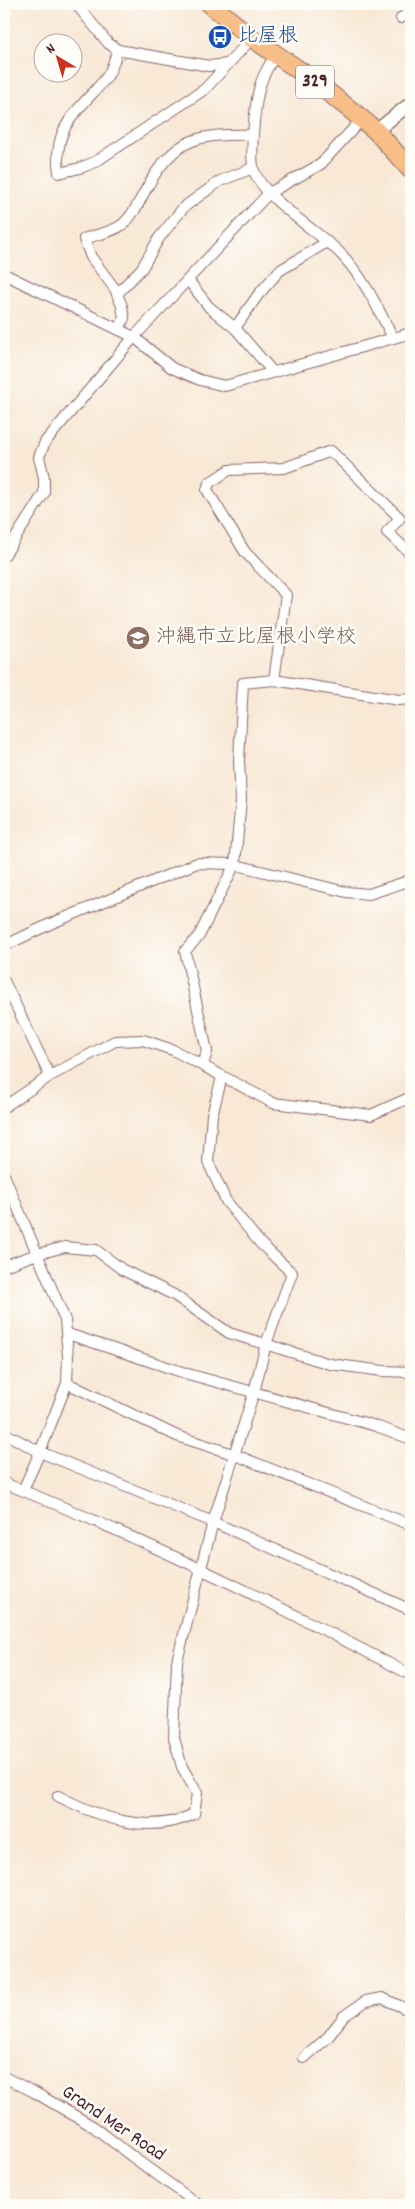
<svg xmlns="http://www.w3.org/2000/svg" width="415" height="2209" viewBox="0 0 415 2209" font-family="Dekko,'Klee One',sans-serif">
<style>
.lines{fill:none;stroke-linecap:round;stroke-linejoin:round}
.minor-casing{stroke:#876566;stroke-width:12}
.tertiary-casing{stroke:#876566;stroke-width:15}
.trunk-casing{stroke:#876566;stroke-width:20}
.minor{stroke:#fff;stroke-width:10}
.tertiary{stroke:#fff;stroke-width:12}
.trunk{stroke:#f7be87;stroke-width:18}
.labels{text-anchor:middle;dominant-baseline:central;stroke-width:5;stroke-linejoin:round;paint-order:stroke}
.shield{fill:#fdfcf7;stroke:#806168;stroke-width:1}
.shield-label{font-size:19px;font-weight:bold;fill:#4a1f2b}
.transit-label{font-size:20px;fill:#164399;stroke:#fdfcf7;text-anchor:start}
.education-label{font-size:20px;fill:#785e54;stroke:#fdfcf7;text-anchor:start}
.street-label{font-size:20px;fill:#4a1f2b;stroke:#fdfcf7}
</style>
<rect width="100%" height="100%" fill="#fdfcf7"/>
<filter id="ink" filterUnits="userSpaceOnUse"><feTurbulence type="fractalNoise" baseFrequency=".02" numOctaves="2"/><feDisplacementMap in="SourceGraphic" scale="10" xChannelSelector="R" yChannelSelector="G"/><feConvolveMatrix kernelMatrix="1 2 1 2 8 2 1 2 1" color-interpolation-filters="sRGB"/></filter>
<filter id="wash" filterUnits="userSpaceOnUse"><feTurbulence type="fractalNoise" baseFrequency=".0096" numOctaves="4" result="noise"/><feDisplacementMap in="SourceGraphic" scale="20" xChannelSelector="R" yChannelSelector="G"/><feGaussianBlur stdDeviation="1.12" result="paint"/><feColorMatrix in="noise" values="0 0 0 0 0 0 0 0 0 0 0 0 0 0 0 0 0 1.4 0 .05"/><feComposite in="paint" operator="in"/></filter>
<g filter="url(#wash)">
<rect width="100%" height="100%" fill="#f8e8d5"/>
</g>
<g filter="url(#ink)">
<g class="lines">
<g class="minor-casing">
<g id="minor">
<path d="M 76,4 L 108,43 L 118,50 L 209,66 L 228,64"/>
<path d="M 401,18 L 411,11"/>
<path d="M 118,50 C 114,59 112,71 106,78 C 79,111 52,125 59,173 L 80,168 L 95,162 L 205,89 L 252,38"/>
<path d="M 276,55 C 259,78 257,93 254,122 C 253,136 251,153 253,167 C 258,195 318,231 339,252 C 363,276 378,308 393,338"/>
<path d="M 4,274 L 134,337 L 172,368 L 200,380 L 225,386 L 411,333"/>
<path d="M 188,280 L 209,307 L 235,328 L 272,371"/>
<path d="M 117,294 L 142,268 L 159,238 L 184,207 L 220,181 L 253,168"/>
<path d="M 235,328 L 258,295 L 279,271 L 327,242"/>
<path d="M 119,330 L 124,318 L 122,306 L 115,289 L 91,257 L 84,239 C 95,235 114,232 123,224 C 135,214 140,199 148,186 C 175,136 201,134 253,135"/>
<path d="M 4,556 L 44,493 L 44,478 L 39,457 L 45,442 L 134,337 L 269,193 L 321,164 L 362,119"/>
<path d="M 274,680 L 286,595 L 245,552 L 207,490 L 209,483 L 229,470 L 284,468 L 331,451 L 400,518 L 387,532 L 411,554"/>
<path d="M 4,946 L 50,924 L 197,863 L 232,864 L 346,892 L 369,894 L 411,880"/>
<path d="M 4,981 L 50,1076"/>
<path d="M 203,1066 L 207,1051 L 185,951 L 199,936 L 235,864 L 241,800 L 239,761 L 243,683 L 274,680 L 399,700 L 411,699"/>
<path d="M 4,1107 L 50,1076 L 115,1041 L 143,1040 L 173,1050 L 273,1103 L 371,1115 L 411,1097"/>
<path d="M 4,1175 L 65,1320 L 68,1356 L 67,1383 L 40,1452 L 23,1490"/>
<path d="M 4,1266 L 37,1254 L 65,1247 L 96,1250 L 123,1270 L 174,1295 L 229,1333 L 330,1364 L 383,1371 L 411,1372"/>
<path d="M 68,1334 L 188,1374 L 376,1426 L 411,1439"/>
<path d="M 67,1383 L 177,1436 L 233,1454 L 411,1525"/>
<path d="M 4,1433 L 40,1452 L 213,1522 L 411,1610"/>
<path d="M 4,1483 C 143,1538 279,1605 411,1675"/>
<path d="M 58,1796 C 101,1818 148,1836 194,1814 L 197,1793 L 182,1767 L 174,1738 L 177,1661 L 213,1522 L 254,1392 L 266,1344 L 292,1273 L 260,1243 L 226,1201 L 208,1162 L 212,1115 L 222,1077"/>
<path d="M 304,2058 L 328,2037 L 344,2016 L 366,2001 L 382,1998 L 411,2011"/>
<path d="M 4,2077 L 34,2092 L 94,2127 L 134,2158 L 199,2205"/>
</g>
</g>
<g class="tertiary-casing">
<path id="tertiary" d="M 376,131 L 411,103"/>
</g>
<g class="trunk-casing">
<path id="trunk" d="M 210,4 L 252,38 L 309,77 L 352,111 L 376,131 L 411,170"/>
</g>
<use href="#minor" class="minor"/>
<use href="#tertiary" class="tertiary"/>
<use href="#trunk" class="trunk"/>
</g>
</g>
<defs>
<g id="bus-disc" transform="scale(1.25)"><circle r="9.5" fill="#1a4fb4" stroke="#fdfcf7"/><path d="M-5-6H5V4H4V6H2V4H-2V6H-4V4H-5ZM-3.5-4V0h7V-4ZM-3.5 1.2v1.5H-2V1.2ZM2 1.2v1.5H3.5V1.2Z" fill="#fff"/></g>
<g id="school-disc" transform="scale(1.25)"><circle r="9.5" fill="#8d6e63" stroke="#fdfcf7"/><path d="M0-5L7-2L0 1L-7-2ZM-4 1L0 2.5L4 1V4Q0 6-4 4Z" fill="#fff"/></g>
</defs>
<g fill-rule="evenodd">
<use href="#bus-disc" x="220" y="37"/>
<use href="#school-disc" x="138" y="638"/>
</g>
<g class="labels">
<rect class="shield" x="296" y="65.5" width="38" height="33" rx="4"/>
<g class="shield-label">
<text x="315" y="82">329</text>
</g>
<g class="transit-label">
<text x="238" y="37">比屋根</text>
</g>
<g class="education-label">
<text x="156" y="638">沖縄市立比屋根小学校</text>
</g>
<g class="street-label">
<text transform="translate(113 2124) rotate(34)">Grand Mer Road</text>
</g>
</g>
<rect width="415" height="2209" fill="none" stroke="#fdfcf7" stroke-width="20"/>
<g transform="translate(58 58) rotate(322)"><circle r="24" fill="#fdfcf7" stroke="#b5a4a5"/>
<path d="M0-4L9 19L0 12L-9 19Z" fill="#c8321e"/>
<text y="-8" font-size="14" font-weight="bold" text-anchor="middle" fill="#4a1f2b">N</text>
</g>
</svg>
